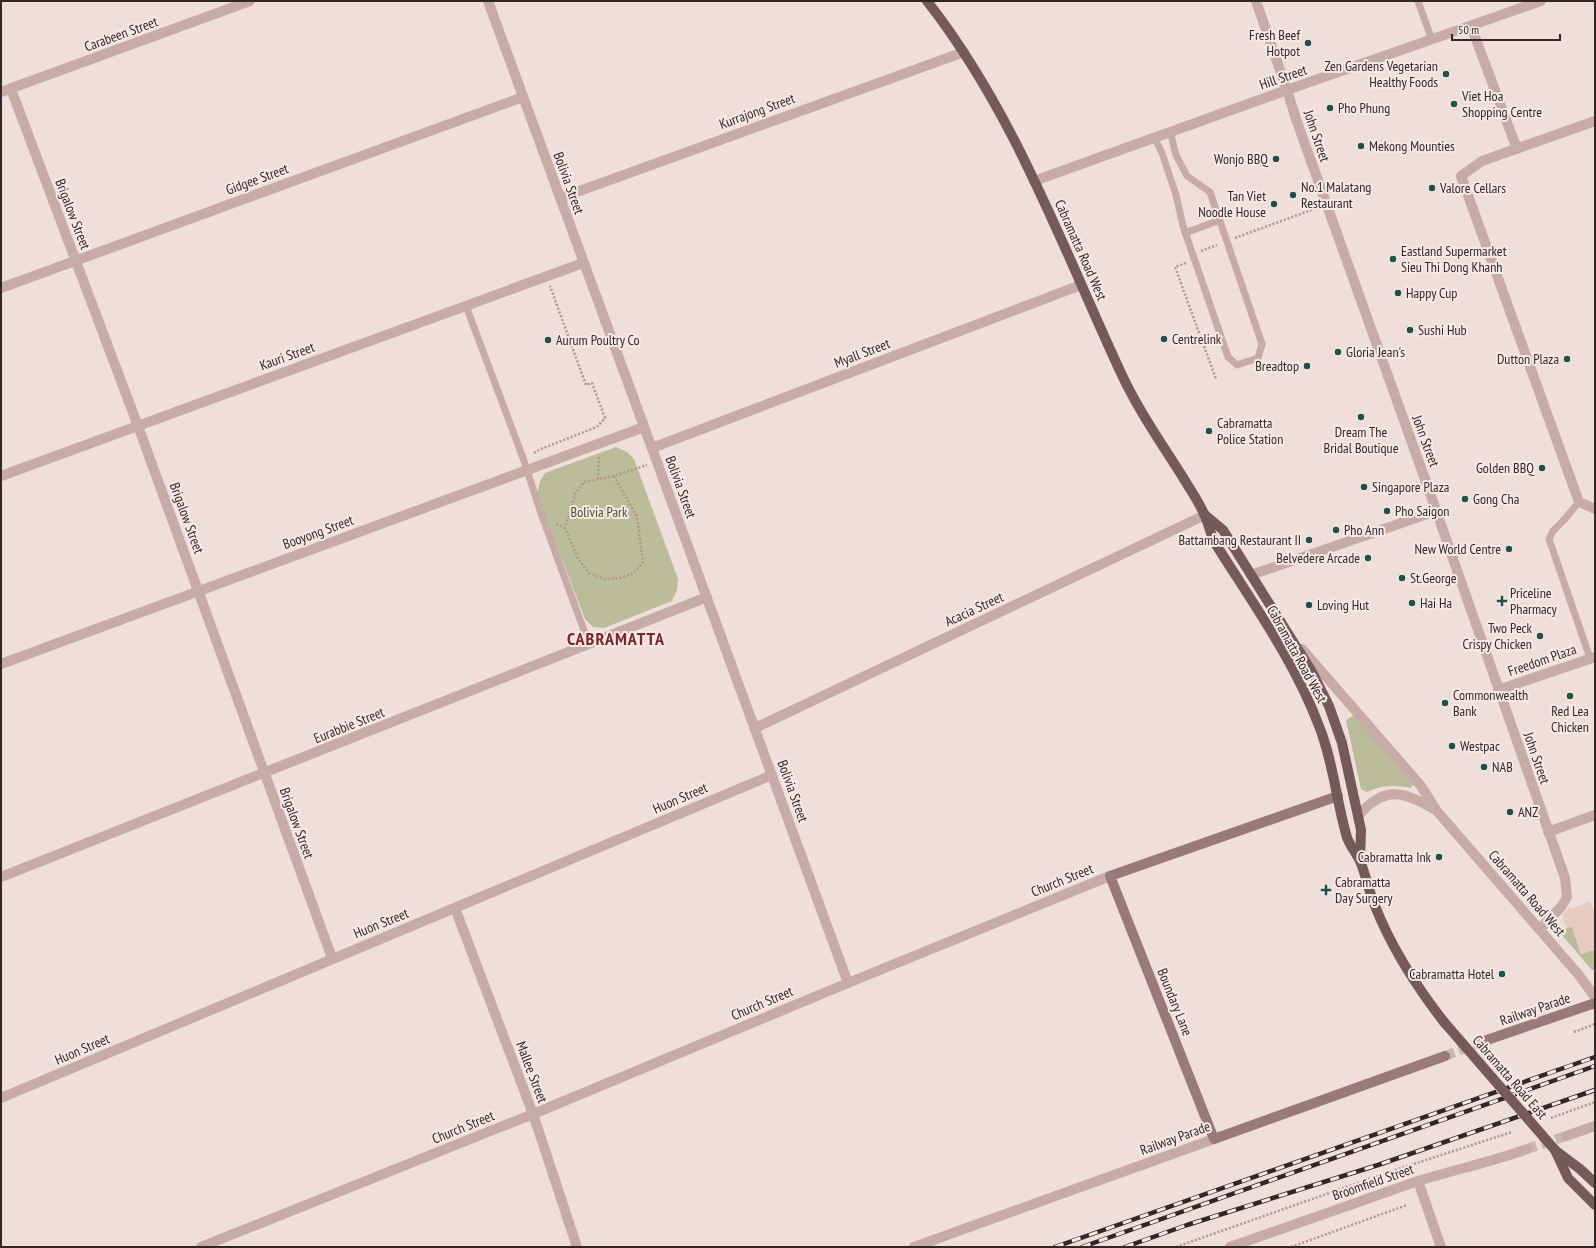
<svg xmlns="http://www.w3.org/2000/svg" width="1596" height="1248" viewBox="0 0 1596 1248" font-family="'PT Sans Narrow',sans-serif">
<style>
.green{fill:#bbbd9a}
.plaza{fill:#e6cbc1}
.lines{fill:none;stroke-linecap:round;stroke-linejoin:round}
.tertiary-tunnel{stroke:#c9b9b5;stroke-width:10;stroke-dasharray:10 5;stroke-linecap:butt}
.secondary-tunnel{stroke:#c9b9b5;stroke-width:10;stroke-dasharray:10 5;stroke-linecap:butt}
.path{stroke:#b29590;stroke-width:2.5;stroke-dasharray:2 2;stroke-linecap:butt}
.service{stroke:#c6aba6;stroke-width:7}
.pedestrian{stroke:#c6aba6;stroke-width:10}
.minor{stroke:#c6aba6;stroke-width:10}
.tertiary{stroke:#c6aba6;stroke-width:10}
.secondary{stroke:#997a78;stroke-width:10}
.primary{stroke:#745a58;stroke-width:10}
.rail-casing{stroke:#332726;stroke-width:4.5}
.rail{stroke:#f7e9e5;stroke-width:3;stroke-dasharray:9;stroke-linecap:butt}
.primary-bridge{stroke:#745a58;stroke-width:10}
.poi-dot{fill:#1f5146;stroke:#f7e9e5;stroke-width:1.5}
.labels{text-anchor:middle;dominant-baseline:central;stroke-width:4;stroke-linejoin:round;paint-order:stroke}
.street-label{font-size:14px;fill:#332726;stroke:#f7e9e5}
.poi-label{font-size:14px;fill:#332726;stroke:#f7e9e5;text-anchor:start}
.park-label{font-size:14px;fill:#4c4f2c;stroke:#f7e9e5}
.district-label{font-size:18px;font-weight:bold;letter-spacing:1px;fill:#7c252a;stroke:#f7e9e5}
</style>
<rect width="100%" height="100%" fill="#efded9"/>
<g class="green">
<path d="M 616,447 L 627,452 L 634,459 L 678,579 L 677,590 L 672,601 L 604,628 L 593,627 L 585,619 L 537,495 L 540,481 L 545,473 Z"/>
<path d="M 1354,715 L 1414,783 L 1411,788 C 1395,785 1382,785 1367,792 L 1361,789 L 1346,720 Z"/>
<path d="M 1572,926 L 1581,954 L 1593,950 L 1595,956 L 1595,969 L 1592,970 L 1561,934 L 1560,930 Z"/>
</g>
<path class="plaza" d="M 1590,901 L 1595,915 L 1595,956 L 1593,950 L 1581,954 L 1572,927 L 1567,928 L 1562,916 L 1569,907 L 1571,909 Z"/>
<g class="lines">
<path class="tertiary-tunnel" d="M 1527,1149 L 1566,1136"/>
<path class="secondary-tunnel" d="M 1445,1056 L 1484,1041"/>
<g class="path">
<path d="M 1235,238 L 1314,209"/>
<path d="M 1201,251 L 1217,245"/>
<path d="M 1186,263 L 1175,267 L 1216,379"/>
<path d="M 534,453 L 541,449 L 594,428 L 598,426 L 605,418 L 592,383 L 586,385 L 550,286"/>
<path d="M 614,476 L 637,517 L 643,562 L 634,573 L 621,578 L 604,579 L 589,573 L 578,559 L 565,528 L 575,494 L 584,482 L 614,476 L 647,465"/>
<path d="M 598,479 L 599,455"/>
<path d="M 556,524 L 565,528"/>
<path d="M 1574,1032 L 1595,1024"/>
<path d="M 1551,1118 L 1595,1102"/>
<path d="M 1176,1247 L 1386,1173 L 1512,1132"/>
<path d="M 1291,1247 L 1407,1205"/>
</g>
<g class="service">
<path d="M 1418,1 L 1432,40"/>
<path d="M 1154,137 L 1162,153 L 1176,195 L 1183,226 L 1228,357 L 1237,365 L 1258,358 L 1262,344 L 1210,192 L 1187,176 L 1176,155 L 1170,131"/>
<path d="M 1185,233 L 1220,220"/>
<path d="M 466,306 L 523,458 L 542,516 L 589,644"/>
<path d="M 1579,502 L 1564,520 L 1553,531 L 1549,539 L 1590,658"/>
</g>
<g class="pedestrian">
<path d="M 1251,575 L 1436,511"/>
<path d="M 1498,690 L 1595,657"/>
<path d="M 1548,832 L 1595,815"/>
</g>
<g class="minor">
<path d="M 488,1 L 848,983"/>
<path d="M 1471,26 L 1517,149"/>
<path d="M 11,89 L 138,426 L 332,958"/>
<path d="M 1,92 L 250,1"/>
<path d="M 1595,121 L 1482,161 L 1461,176 L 1579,502 L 1595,509"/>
<path d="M 560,198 L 964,52"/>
<path d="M 1,288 L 523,97"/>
<path d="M 652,448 L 1081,285"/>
<path d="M 1,476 L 583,263"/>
<path d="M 1302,649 L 1421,786 L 1436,810 L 1578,974 L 1595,997"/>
<path d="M 1,664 L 644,427"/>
<path d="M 755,728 L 1205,515"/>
<path d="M 1358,816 C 1385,784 1404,792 1436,810"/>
<path d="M 1,877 L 707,597"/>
<path d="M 455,908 L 533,1114 L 577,1247"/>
<path d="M 1540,929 L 1561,907 L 1567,897 L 1565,878 L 1431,496 L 1296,119 L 1287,90 L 1541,1"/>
<path d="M 1,1098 L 772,775"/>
<path d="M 201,1247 L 533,1114 L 848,983 L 1110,876"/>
</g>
<g class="tertiary">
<path d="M 1034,181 L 1287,90 L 1256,1"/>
<path d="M 1566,1136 L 1595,1126"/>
<path d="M 1418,1181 L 1441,1247"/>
<path d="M 914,1247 L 1214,1139"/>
<path d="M 1230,1247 L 1418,1181 C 1454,1170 1491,1162 1527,1149"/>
</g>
<g class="secondary">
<path d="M 1338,796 L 1110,876 L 1214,1139 L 1445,1056"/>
<path d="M 1484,1041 L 1595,1003"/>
</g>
<g class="primary">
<path d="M 927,1 C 1014,112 1062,246 1121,373 C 1138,410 1162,444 1184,479 C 1191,491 1199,502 1204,514 C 1209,523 1210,534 1215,543 C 1252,602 1294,660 1319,726 C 1333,761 1336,798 1346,834 C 1348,844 1356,852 1360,861 C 1366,875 1369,892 1375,906 C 1392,949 1416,986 1444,1022"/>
<path d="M 1205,515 L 1223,530 L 1228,538 L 1312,672 L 1329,706 L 1342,743 L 1358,816 L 1361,830 L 1360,860"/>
<path d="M 1555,1150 L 1568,1178 L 1595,1205"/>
<path d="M 1556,1151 L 1580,1169 L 1595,1183"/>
</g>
<g class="rail-casing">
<g id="rail">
<path d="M 1055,1247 L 1595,1057"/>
<path d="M 1082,1247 L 1595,1066"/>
<path d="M 1125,1247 L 1187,1225 L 1378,1165 L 1595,1090"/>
</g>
</g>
<use href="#rail" class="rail"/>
<path class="primary-bridge" d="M 1444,1022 L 1555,1150"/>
</g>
<g class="poi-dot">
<circle cx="1308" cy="43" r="4"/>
<circle cx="1446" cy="74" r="4"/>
<circle cx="1454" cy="104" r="4"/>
<circle cx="1330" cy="108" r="4"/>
<circle cx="1361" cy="146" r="4"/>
<circle cx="1276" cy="159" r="4"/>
<circle cx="1432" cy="188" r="4"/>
<circle cx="1293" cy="195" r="4"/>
<circle cx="1274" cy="204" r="4"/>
<circle cx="1393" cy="259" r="4"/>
<circle cx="1398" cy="293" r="4"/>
<circle cx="1410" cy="330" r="4"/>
<circle cx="1164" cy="339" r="4"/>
<circle cx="548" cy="340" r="4"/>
<circle cx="1338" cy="352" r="4"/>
<circle cx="1567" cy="359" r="4"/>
<circle cx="1307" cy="366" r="4"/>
<circle cx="1361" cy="417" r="4"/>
<circle cx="1209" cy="431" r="4"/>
<circle cx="1542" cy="468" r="4"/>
<circle cx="1364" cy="487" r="4"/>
<circle cx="1465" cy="499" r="4"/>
<circle cx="1387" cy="511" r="4"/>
<circle cx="1336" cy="530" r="4"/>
<circle cx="1309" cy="540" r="4"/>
<circle cx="1509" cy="549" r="4"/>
<circle cx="1368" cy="558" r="4"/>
<circle cx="1402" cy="578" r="4"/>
<path d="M1500 595h4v4h4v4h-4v4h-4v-4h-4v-4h4z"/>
<circle cx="1412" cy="603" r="4"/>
<circle cx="1309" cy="605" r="4"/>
<circle cx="1540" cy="636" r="4"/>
<circle cx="1570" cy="696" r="4"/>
<circle cx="1445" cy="703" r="4"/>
<circle cx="1452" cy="746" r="4"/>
<circle cx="1484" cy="767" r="4"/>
<circle cx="1510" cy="812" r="4"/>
<circle cx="1439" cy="857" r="4"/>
<path d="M1324 884h4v4h4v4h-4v4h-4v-4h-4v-4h4z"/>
<circle cx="1502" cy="974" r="4"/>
</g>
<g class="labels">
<g class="street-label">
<text transform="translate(121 34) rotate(-20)">Carabeen Street</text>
<text transform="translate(1283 77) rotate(-19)">Hill Street</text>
<text transform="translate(757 111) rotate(-20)">Kurrajong Street</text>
<text transform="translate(1317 136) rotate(71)">John Street</text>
<text transform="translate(257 179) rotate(-20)">Gidgee Street</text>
<text transform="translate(569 183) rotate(70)">Bolivia Street</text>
<text transform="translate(73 214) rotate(69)">Brigalow Street</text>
<text transform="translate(1081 250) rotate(66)">Cabramatta Road West</text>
<text transform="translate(862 353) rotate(-21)">Myall Street</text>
<text transform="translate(287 356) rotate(-20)">Kauri Street</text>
<text transform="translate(1426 441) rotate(70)">John Street</text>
<text transform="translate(681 487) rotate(70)">Bolivia Street</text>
<text transform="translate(187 518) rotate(70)">Brigalow Street</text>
<text transform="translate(318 532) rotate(-20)">Booyong Street</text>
<text transform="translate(974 609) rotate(-25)">Acacia Street</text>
<text transform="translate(1297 654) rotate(61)">Cabramatta Road West</text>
<text transform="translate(1542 660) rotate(-19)">Freedom Plaza</text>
<text transform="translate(349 725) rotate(-22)">Eurabbie Street</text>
<text transform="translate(1537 758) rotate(71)">John Street</text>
<text transform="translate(793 791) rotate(70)">Bolivia Street</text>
<text transform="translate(680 798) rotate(-23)">Huon Street</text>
<text transform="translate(297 823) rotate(70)">Brigalow Street</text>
<text transform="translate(1062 880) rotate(-22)">Church Street</text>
<text transform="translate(1527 893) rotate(49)">Cabramatta Road West</text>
<text transform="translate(381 923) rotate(-22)">Huon Street</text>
<text transform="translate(1175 1002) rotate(68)">Boundary Lane</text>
<text transform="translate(762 1003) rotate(-23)">Church Street</text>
<text transform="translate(1535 1009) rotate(-19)">Railway Parade</text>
<text transform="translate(82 1049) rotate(-23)">Huon Street</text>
<text transform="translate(532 1072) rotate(69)">Mallee Street</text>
<text transform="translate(1510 1077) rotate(49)">Cabramatta Road East</text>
<text transform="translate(463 1127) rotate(-22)">Church Street</text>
<text transform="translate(1175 1138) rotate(-20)">Railway Parade</text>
<text transform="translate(1373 1182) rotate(-19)">Broomfield Street</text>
</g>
<g class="poi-label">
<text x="1300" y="35" text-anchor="end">Fresh Beef<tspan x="1300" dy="16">Hotpot</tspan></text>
<text x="1438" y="66" text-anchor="end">Zen Gardens Vegetarian<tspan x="1438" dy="16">Healthy Foods</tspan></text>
<text x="1462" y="96">Viet Hoa<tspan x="1462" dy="16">Shopping Centre</tspan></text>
<text x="1338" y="108">Pho Phung</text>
<text x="1369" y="146">Mekong Mounties</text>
<text x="1268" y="159" text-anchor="end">Wonjo BBQ</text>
<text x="1301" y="187">No.1 Malatang<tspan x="1301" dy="16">Restaurant</tspan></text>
<text x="1440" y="188">Valore Cellars</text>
<text x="1266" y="196" text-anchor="end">Tan Viet<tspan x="1266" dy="16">Noodle House</tspan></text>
<text x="1401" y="251">Eastland Supermarket<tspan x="1401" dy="16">Sieu Thi Dong Khanh</tspan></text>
<text x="1406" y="293">Happy Cup</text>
<text x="1418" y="330">Sushi Hub</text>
<text x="1172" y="339">Centrelink</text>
<text x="556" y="340">Aurum Poultry Co</text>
<text x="1346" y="352">Gloria Jean's</text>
<text x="1559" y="359" text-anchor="end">Dutton Plaza</text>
<text x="1299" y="366" text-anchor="end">Breadtop</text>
<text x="1217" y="423">Cabramatta<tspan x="1217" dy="16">Police Station</tspan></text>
<text x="1361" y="432" text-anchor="middle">Dream The<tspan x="1361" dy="16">Bridal Boutique</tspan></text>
<text x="1534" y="468" text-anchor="end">Golden BBQ</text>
<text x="1372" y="487">Singapore Plaza</text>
<text x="1473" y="499">Gong Cha</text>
<text x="1395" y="511">Pho Saigon</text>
<text x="1344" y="530">Pho Ann</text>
<text x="1301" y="540" text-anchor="end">Battambang Restaurant II</text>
<text x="1501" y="549" text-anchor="end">New World Centre</text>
<text x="1360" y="558" text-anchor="end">Belvedere Arcade</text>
<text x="1410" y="578">St.George</text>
<text x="1510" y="593">Priceline<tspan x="1510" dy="16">Pharmacy</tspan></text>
<text x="1420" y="603">Hai Ha</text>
<text x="1317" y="605">Loving Hut</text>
<text x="1532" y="628" text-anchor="end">Two Peck<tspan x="1532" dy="16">Crispy Chicken</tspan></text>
<text x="1453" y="695">Commonwealth<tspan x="1453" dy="16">Bank</tspan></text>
<text x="1570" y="711" text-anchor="middle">Red Lea<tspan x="1570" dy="16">Chicken</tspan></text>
<text x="1460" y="746">Westpac</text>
<text x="1492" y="767">NAB</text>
<text x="1518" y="812">ANZ</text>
<text x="1431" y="857" text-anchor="end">Cabramatta Ink</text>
<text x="1335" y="882">Cabramatta<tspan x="1335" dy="16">Day Surgery</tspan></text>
<text x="1494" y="974" text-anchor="end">Cabramatta Hotel</text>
</g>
<g class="park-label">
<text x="599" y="512">Bolivia Park</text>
</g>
<g class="district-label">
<text x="616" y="638">CABRAMATTA</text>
</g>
</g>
<rect width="1596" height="1248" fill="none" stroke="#332726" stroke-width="4"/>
<path d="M1452 34v6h108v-6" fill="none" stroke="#332726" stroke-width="2"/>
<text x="1458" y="34" font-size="12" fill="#332726" stroke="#f7e9e5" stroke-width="3" paint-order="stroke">50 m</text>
</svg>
